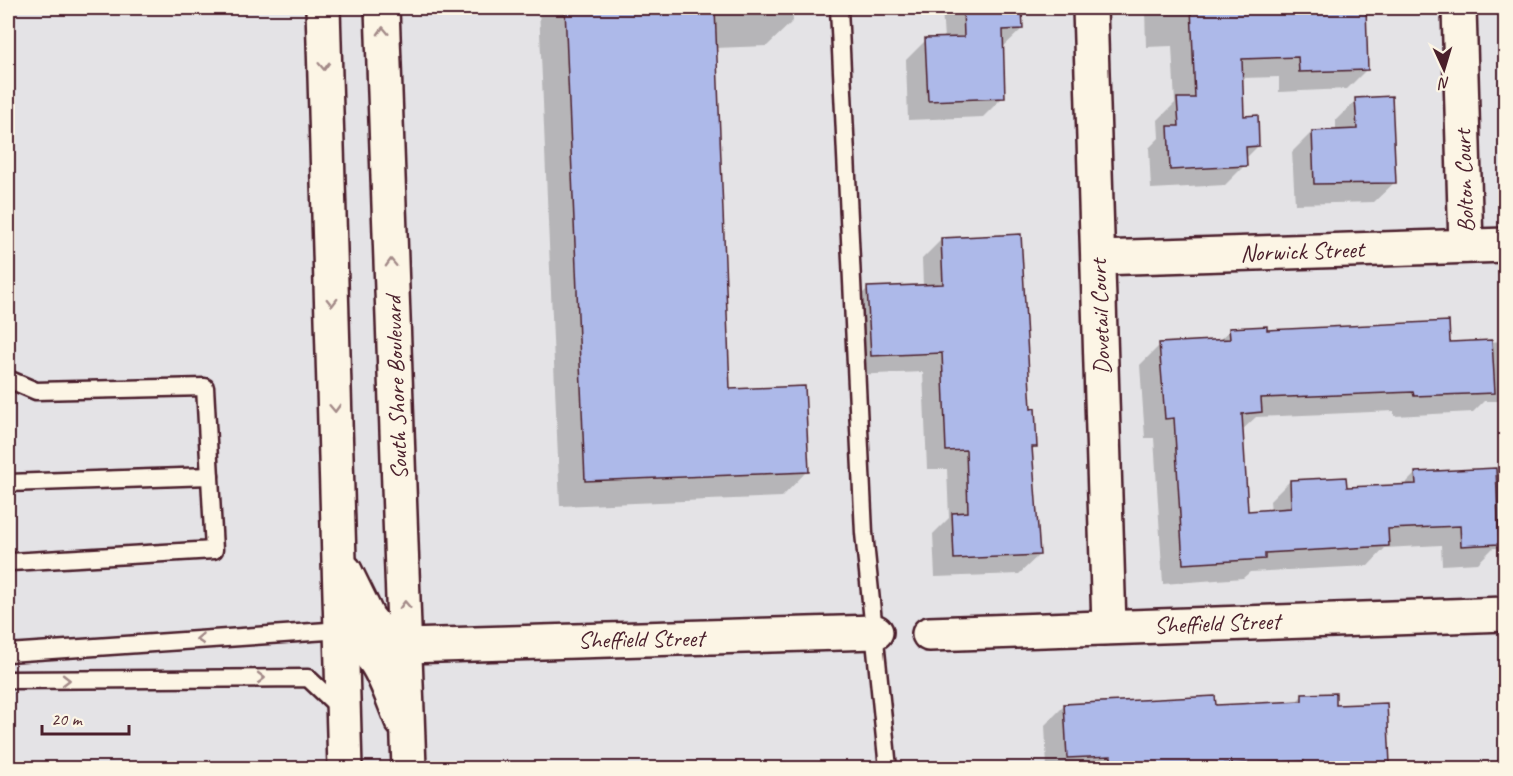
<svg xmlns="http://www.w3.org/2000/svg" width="1513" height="776" viewBox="0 0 1513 776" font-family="Caveat,sans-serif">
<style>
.shadow{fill:#0003}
.building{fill:#adb9e9;stroke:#4a1f2b;stroke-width:1.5}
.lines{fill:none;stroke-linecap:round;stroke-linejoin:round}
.service-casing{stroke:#4a1f2b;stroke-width:21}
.minor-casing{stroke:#4a1f2b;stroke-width:38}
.tertiary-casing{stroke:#4a1f2b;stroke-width:38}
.service{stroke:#fcf5e5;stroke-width:16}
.minor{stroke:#fcf5e5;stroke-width:33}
.tertiary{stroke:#fcf5e5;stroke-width:33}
.oneway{stroke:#a38a88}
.labels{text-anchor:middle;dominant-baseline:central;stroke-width:4.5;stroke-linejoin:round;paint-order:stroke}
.street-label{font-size:24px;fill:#4a1f2b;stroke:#fcf5e5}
</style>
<rect width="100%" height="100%" fill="#e4e3e6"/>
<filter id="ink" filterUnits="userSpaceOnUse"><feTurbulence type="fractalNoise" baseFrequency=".0167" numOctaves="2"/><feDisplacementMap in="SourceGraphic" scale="12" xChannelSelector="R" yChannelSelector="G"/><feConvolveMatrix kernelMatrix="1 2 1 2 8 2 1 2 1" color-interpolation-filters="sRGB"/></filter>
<g filter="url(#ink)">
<g class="shadow">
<path d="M 539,8 L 792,8 L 793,21 L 767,46 L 715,48 L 729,391 L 807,471 L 782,497 L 560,506 Z"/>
<path d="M 942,8 L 1020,8 L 1022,29 L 1002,48 L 1003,97 L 983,117 L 908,120 L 906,60 L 926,40 L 944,39 Z"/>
<path d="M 1145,8 L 1365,8 L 1367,69 L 1347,89 L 1279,92 L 1279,77 L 1241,78 L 1243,117 L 1258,146 L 1245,159 L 1245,165 L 1225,185 L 1151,189 L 1149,148 L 1159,138 L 1158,120 L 1175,103 L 1172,46 L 1146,47 Z"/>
<path d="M 1356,100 L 1395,182 L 1374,202 L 1295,204 L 1292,152 L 1312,132 L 1336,131 L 1336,120 Z"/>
<path d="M 941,240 L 1030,410 L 1036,446 L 1031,451 L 1039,555 L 1019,574 L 935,577 L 933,534 L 949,518 L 947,469 L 927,469 L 923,372 L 852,375 L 848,308 L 868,288 L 923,286 L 922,259 Z"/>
<path d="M 1230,330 L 1449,344 L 1506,341 L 1506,401 L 1484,401 L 1473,412 L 1394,416 L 1394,411 L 1256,417 L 1241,431 L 1246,512 L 1271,511 L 1270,501 L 1290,481 L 1346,489 L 1403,486 L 1416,473 L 1506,469 L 1506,548 L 1493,548 L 1478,563 L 1442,565 L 1441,545 L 1385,548 L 1368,566 L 1250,572 L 1243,578 L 1163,584 L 1154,438 L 1145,438 L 1140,365 L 1160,345 L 1218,341 Z"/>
<path d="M 1302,696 L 1335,707 L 1388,763 L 1383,768 L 1047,768 L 1045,725 L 1065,705 L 1214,706 L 1295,703 Z"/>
</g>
<g class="building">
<path d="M 565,8 L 715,8 L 730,389 L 805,386 L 809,472 L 585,481 Z"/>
<path d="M 963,8 L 1022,8 L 1023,29 L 1003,30 L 1005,98 L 928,101 L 925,38 L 964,37 Z"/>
<path d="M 1191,8 L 1366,8 L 1368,70 L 1299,72 L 1298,57 L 1242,59 L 1244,116 L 1258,115 L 1259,146 L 1246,147 L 1247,166 L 1170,170 L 1168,126 L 1179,126 L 1177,98 L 1195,98 Z"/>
<path d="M 1392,96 L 1396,183 L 1314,184 L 1312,131 L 1357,129 L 1355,98 Z"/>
<path d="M 1021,234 L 1031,409 L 1035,408 L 1037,447 L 1032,447 L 1040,555 L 954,559 L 952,513 L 968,512 L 966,450 L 946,451 L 942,353 L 871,356 L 867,287 L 943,284 L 941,238 Z"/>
<path d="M 1449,321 L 1450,342 L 1492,340 L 1495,393 L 1414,396 L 1413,392 L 1261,398 L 1262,412 L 1242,414 L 1248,511 L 1291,508 L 1290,480 L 1346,477 L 1347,487 L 1416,484 L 1415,472 L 1496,468 L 1499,544 L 1461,546 L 1460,526 L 1388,529 L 1389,546 L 1265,553 L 1265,559 L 1183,564 L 1174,418 L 1165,419 L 1159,343 L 1230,339 L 1229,328 L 1267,326 L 1267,330 Z"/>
<path d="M 1336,693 L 1336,705 L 1387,703 L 1390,764 L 1305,767 L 1304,761 L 1224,764 L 1224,768 L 1111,768 L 1111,756 L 1067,758 L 1064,704 L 1215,696 L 1216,705 L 1302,701 L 1302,694 Z"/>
</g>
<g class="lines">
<g class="service-casing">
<g id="service">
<path d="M 839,8 L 864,533 L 888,768"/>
<path d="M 8,379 L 36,391 L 205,387 L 214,550 L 11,562"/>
<path d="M 8,483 L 210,476"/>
<path d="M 8,653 L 342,630"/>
<path d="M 8,680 L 308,678 L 342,710"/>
</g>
</g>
<g class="minor-casing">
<g id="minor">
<path d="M 1090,8 L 1109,626"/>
<path d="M 1459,8 L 1466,246"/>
<path d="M 1098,258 L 1506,245"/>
<path d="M 929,634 L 1506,614"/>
<path d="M 406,646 L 876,632"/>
</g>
</g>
<g class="tertiary-casing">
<g id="tertiary">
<path d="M 323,8 L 345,768"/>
<path d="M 382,8 L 409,768"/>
<path d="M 345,571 L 368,618 L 380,633 L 406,646"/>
<path d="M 342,630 C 381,655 385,680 402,721"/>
</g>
</g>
<use href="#service" class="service"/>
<use href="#minor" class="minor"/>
<use href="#tertiary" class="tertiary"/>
</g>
<defs><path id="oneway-chevron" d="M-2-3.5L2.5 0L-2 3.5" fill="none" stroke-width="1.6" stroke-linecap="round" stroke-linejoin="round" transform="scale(1.5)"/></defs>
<g class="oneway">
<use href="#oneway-chevron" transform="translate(383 31) rotate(-92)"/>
<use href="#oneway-chevron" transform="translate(324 66) rotate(88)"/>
<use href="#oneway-chevron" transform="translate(391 263) rotate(-92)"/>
<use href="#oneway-chevron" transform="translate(332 302) rotate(89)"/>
<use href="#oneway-chevron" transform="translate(335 408) rotate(88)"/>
<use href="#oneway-chevron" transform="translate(405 605) rotate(-92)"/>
<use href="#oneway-chevron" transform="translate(200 639) rotate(176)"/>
<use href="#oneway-chevron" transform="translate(261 678)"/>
<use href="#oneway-chevron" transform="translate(66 680)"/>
</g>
</g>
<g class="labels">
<g class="street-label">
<text transform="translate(1464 181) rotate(-92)">Bolton Court</text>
<text transform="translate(1302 251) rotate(-2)">Norwick Street</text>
<text transform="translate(1100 317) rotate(-92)">Dovetail Court</text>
<text transform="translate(396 388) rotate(-92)">South Shore Boulevard</text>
<text transform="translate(1217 623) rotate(-2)">Sheffield Street</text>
<text transform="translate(641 639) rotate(-1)">Sheffield Street</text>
</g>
</g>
<rect width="1513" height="776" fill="none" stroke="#fcf5e5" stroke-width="30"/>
<rect x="15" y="15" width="1483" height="746" fill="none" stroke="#4a1f2b" stroke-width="2" filter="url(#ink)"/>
<g transform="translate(1444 69) rotate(176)" stroke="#fcf5e5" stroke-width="4.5" paint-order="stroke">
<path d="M0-4.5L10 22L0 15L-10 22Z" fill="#4a1f2b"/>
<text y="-9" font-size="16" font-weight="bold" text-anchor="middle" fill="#4a1f2b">N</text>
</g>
<path d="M42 725v9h87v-9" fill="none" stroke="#4a1f2b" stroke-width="3"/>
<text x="51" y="725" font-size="18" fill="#4a1f2b" stroke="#fcf5e5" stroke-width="4.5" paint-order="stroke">20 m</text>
</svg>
